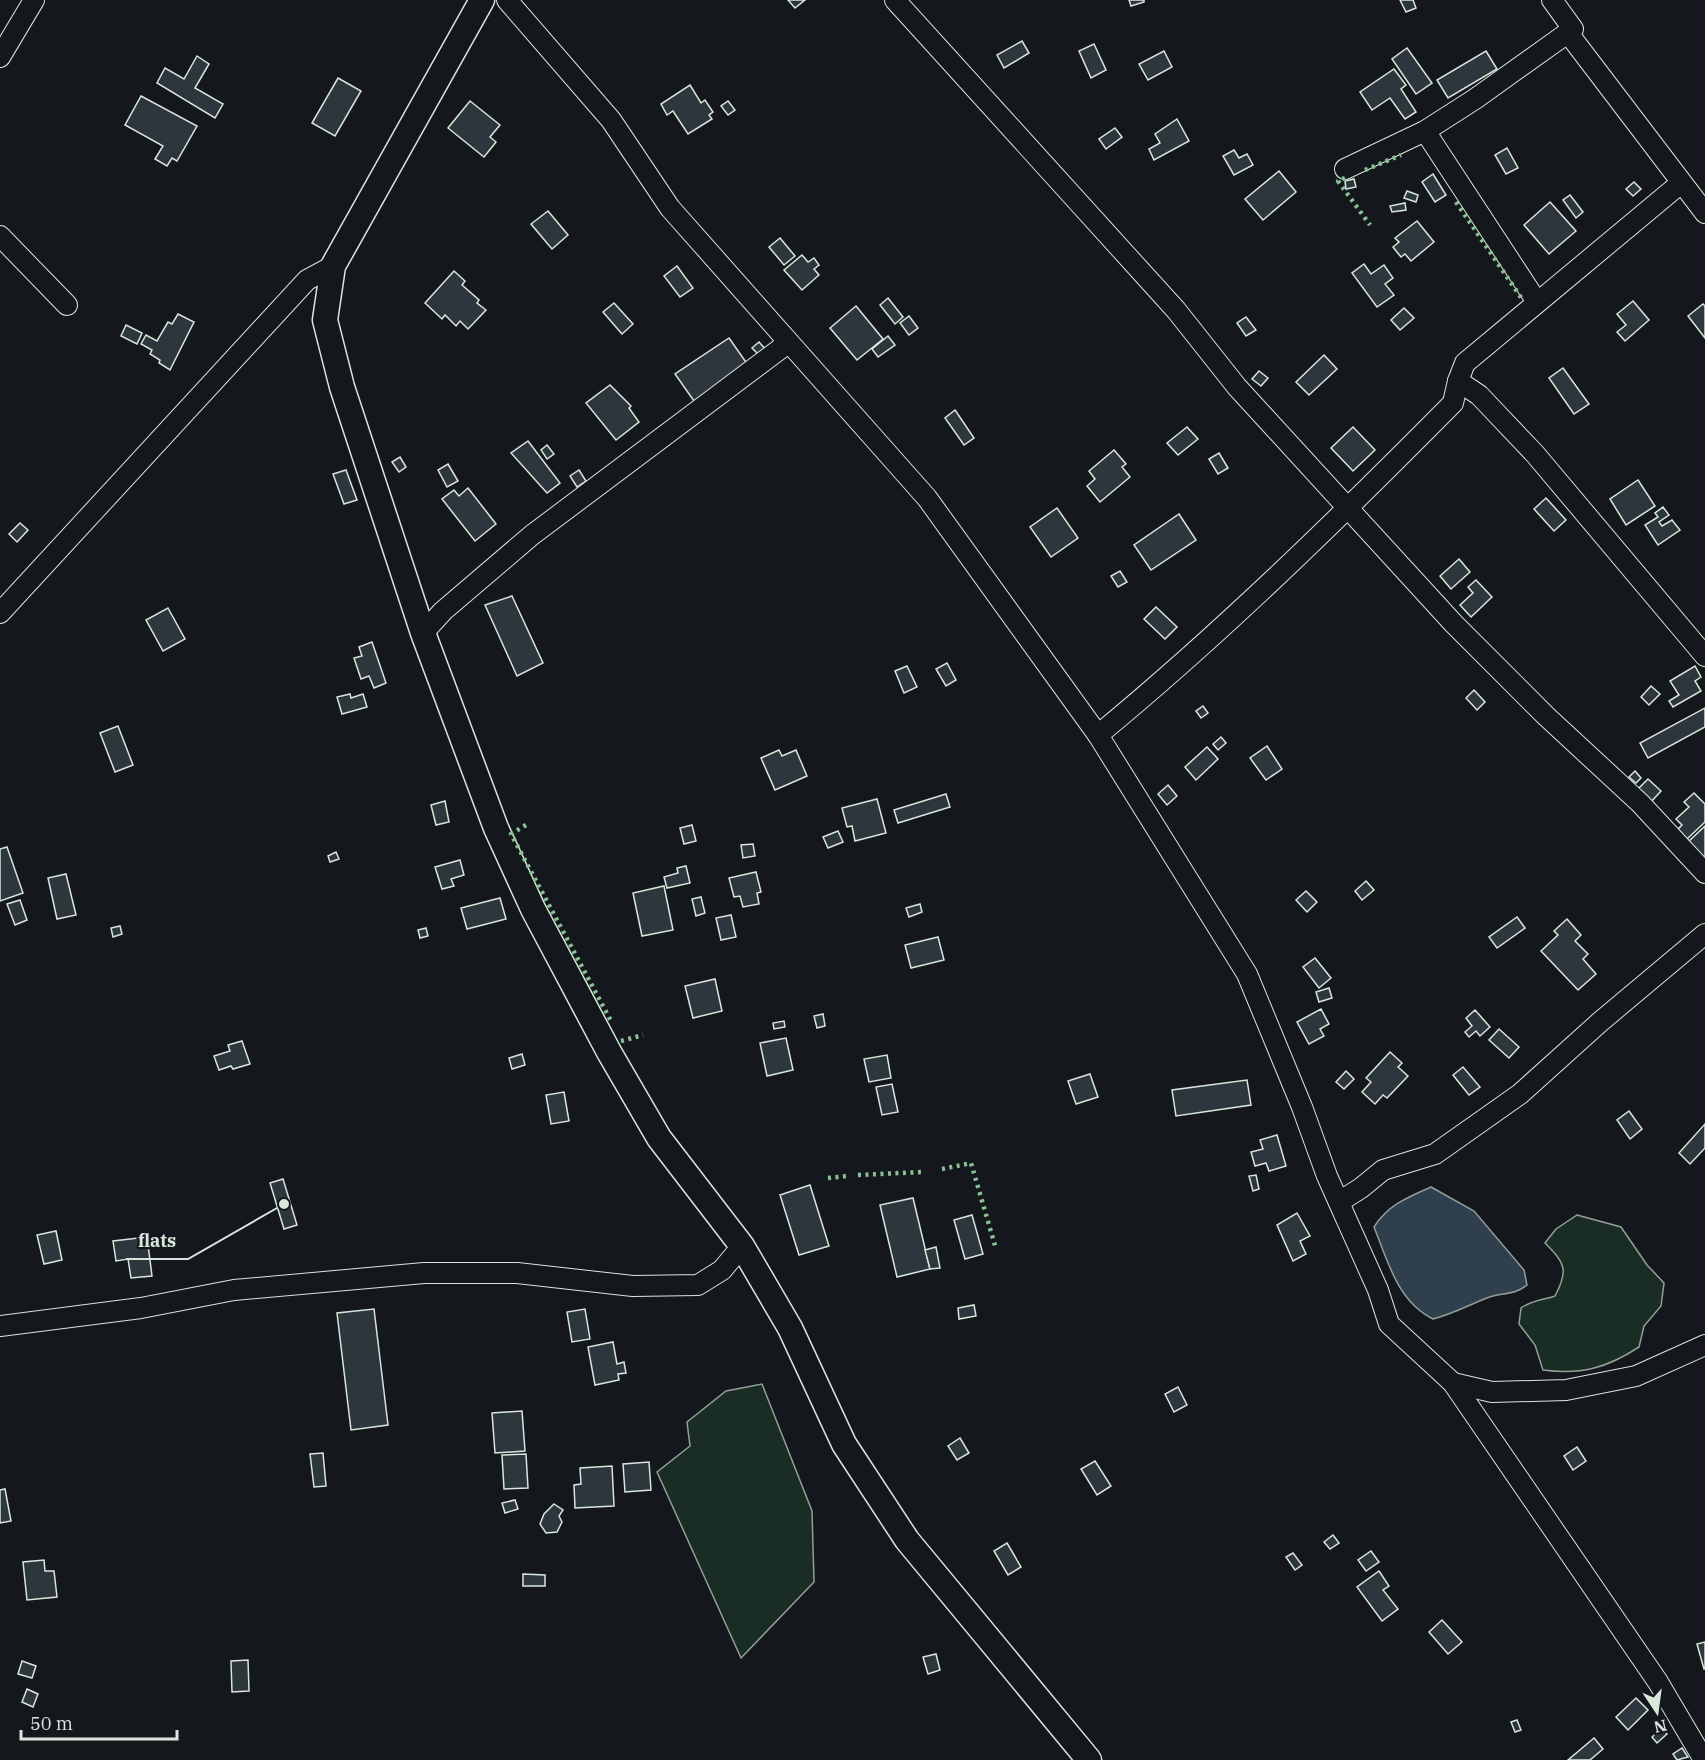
<svg xmlns="http://www.w3.org/2000/svg" width="1705" height="1760" viewBox="0 0 1705 1760" font-family="'IBM Plex Serif',serif">
<style>
.green{fill:#1a2d24;stroke:#939e99;stroke-width:1.5}
.water{fill:#2f3f4d;stroke:#939e99;stroke-width:1.5}
.building{fill:#2c363c;stroke:#d8e6dc;stroke-width:1.5}
.lines{fill:none;stroke-linecap:round;stroke-linejoin:round}
.minor-casing{stroke:#d8e6dc;stroke-width:22}
.tertiary-casing{stroke:#d8e6dc;stroke-width:27}
.minor{stroke:#14181c;stroke-width:20}
.tertiary{stroke:#14181c;stroke-width:24}
.hedge{stroke:#8ac095;stroke-width:4.5;stroke-dasharray:3 4.5;stroke-linecap:butt}
.leader{fill:none;stroke:#d8e6dc;stroke-width:2}
.callout-dot{fill:#d8e6dc;stroke:#14181c;stroke-width:2}
.callout-label{font-size:18px;text-anchor:middle;font-weight:bold;fill:#d8e6dc;stroke:#14181c;stroke-width:4.5;stroke-linejoin:round;paint-order:stroke}
</style>
<rect width="100%" height="100%" fill="#14181c"/>
<g class="green">
<path d="M 1577,1215 L 1621,1227 L 1647,1265 L 1664,1283 L 1661,1306 L 1644,1326 L 1639,1347 C 1607,1368 1581,1375 1543,1370 L 1535,1345 L 1519,1324 L 1521,1308 C 1532,1300 1543,1300 1555,1296 C 1569,1270 1565,1263 1545,1243 L 1556,1229 Z"/>
<path d="M 762,1384 L 812,1511 L 814,1582 L 741,1658 L 657,1472 L 690,1446 L 687,1422 L 726,1391 Z"/>
</g>
<path class="water" d="M 1431,1187 L 1474,1211 L 1524,1270 L 1527,1285 C 1514,1296 1502,1292 1487,1298 C 1469,1305 1452,1314 1433,1319 C 1398,1302 1388,1262 1374,1227 C 1388,1205 1408,1197 1431,1187 Z"/>
<g class="building">
<path d="M 788,0 L 805,0 L 795,8 Z"/>
<path d="M 1129,0 L 1144,0 L 1144,2 L 1131,6 Z"/>
<path d="M 1400,0 L 1413,0 L 1416,8 L 1406,12 Z"/>
<path d="M 1022,41 L 1029,53 L 1004,68 L 997,55 Z"/>
<path d="M 1094,44 L 1106,70 L 1091,78 L 1079,51 Z"/>
<path d="M 1407,48 L 1432,83 L 1416,94 L 1392,59 Z"/>
<path d="M 1164,51 L 1172,67 L 1148,80 L 1139,64 Z"/>
<path d="M 1486,51 L 1497,69 L 1448,98 L 1437,80 Z"/>
<path d="M 197,56 L 209,64 L 195,88 L 223,104 L 215,118 L 157,83 L 165,68 L 184,79 Z"/>
<path d="M 1394,69 L 1406,85 L 1401,89 L 1416,112 L 1405,119 L 1390,98 L 1372,110 L 1360,92 Z"/>
<path d="M 338,78 L 361,91 L 335,136 L 312,123 Z"/>
<path d="M 690,85 L 701,103 L 705,100 L 713,112 L 709,115 L 712,119 L 688,134 L 673,111 L 667,115 L 661,104 Z"/>
<path d="M 141,96 L 197,126 L 177,161 L 172,158 L 167,166 L 155,159 L 163,146 L 125,125 Z"/>
<path d="M 470,101 L 500,125 L 490,137 L 496,142 L 484,157 L 448,128 Z"/>
<path d="M 728,101 L 735,110 L 728,115 L 721,106 Z"/>
<path d="M 1177,119 L 1189,141 L 1154,160 L 1149,149 L 1160,143 L 1155,134 Z"/>
<path d="M 1115,128 L 1122,137 L 1106,149 L 1099,139 Z"/>
<path d="M 1507,148 L 1518,168 L 1506,174 L 1495,155 Z"/>
<path d="M 1234,150 L 1239,158 L 1247,154 L 1253,165 L 1234,175 L 1223,156 Z"/>
<path d="M 1279,171 L 1296,192 L 1263,220 L 1245,199 Z"/>
<path d="M 1433,174 L 1446,195 L 1435,202 L 1422,182 Z"/>
<path d="M 1354,179 L 1356,187 L 1346,189 L 1345,181 Z"/>
<path d="M 1634,182 L 1641,189 L 1633,196 L 1626,189 Z"/>
<path d="M 1407,191 L 1418,195 L 1416,202 L 1404,198 Z"/>
<path d="M 1570,195 L 1583,212 L 1576,218 L 1563,200 Z"/>
<path d="M 1550,202 L 1576,231 L 1549,254 L 1524,225 Z"/>
<path d="M 1405,203 L 1406,210 L 1392,212 L 1390,206 Z"/>
<path d="M 548,211 L 568,235 L 552,249 L 531,224 Z"/>
<path d="M 1417,221 L 1434,242 L 1411,261 L 1405,254 L 1401,257 L 1393,247 L 1399,242 L 1395,238 Z"/>
<path d="M 780,238 L 795,256 L 784,265 L 769,247 Z"/>
<path d="M 802,255 L 808,262 L 814,258 L 819,265 L 814,269 L 819,275 L 802,290 L 784,270 Z"/>
<path d="M 1364,264 L 1371,274 L 1384,265 L 1393,278 L 1385,284 L 1394,295 L 1377,307 L 1352,273 Z"/>
<path d="M 677,266 L 693,288 L 680,297 L 664,276 Z"/>
<path d="M 454,271 L 465,281 L 462,285 L 479,300 L 477,303 L 486,310 L 468,329 L 460,321 L 456,326 L 445,315 L 442,319 L 425,303 Z"/>
<path d="M 888,298 L 903,317 L 895,324 L 880,305 Z"/>
<path d="M 1633,301 L 1649,320 L 1625,341 L 1617,332 L 1626,325 L 1617,314 Z"/>
<path d="M 614,303 L 633,324 L 622,334 L 603,312 Z"/>
<path d="M 1703,304 L 1705,306 L 1705,338 L 1688,316 Z"/>
<path d="M 856,306 L 883,339 L 857,360 L 830,328 Z"/>
<path d="M 1404,308 L 1414,318 L 1400,330 L 1391,320 Z"/>
<path d="M 178,314 L 194,322 L 170,370 L 159,363 L 160,360 L 150,354 L 152,350 L 141,344 L 146,335 L 157,341 L 168,322 L 172,324 Z"/>
<path d="M 909,316 L 918,328 L 909,335 L 900,323 Z"/>
<path d="M 1246,317 L 1256,330 L 1246,336 L 1237,323 Z"/>
<path d="M 126,325 L 142,333 L 137,344 L 121,336 Z"/>
<path d="M 888,336 L 895,345 L 878,357 L 872,349 Z"/>
<path d="M 729,338 L 748,365 L 694,401 L 675,374 Z"/>
<path d="M 759,342 L 768,352 L 761,357 L 752,348 Z"/>
<path d="M 1324,355 L 1337,369 L 1309,395 L 1296,382 Z"/>
<path d="M 1563,368 L 1589,404 L 1574,414 L 1549,378 Z"/>
<path d="M 1259,371 L 1268,378 L 1261,386 L 1252,379 Z"/>
<path d="M 610,385 L 631,406 L 629,408 L 639,422 L 616,440 L 586,403 Z"/>
<path d="M 955,410 L 974,438 L 964,445 L 945,418 Z"/>
<path d="M 1187,427 L 1198,439 L 1178,455 L 1167,443 Z"/>
<path d="M 1353,427 L 1375,450 L 1353,471 L 1331,448 Z"/>
<path d="M 528,441 L 560,483 L 547,493 L 511,453 Z"/>
<path d="M 547,445 L 554,454 L 547,459 L 541,450 Z"/>
<path d="M 1114,450 L 1126,464 L 1122,467 L 1130,477 L 1100,502 L 1087,486 L 1095,479 L 1089,471 Z"/>
<path d="M 1219,453 L 1228,468 L 1218,474 L 1209,459 Z"/>
<path d="M 400,457 L 406,467 L 399,472 L 392,462 Z"/>
<path d="M 448,464 L 458,481 L 447,487 L 438,470 Z"/>
<path d="M 346,470 L 357,500 L 344,504 L 333,474 Z"/>
<path d="M 579,470 L 586,481 L 577,487 L 570,476 Z"/>
<path d="M 1638,480 L 1655,506 L 1626,525 L 1610,499 Z"/>
<path d="M 468,488 L 496,524 L 475,541 L 442,499 L 454,490 L 459,496 Z"/>
<path d="M 1546,498 L 1566,520 L 1554,531 L 1534,509 Z"/>
<path d="M 1663,507 L 1669,515 L 1659,522 L 1662,526 L 1672,520 L 1680,530 L 1658,545 L 1645,525 L 1658,517 L 1655,513 Z"/>
<path d="M 1057,508 L 1078,538 L 1051,557 L 1030,527 Z"/>
<path d="M 1179,514 L 1196,540 L 1151,570 L 1134,545 Z"/>
<path d="M 20,523 L 28,530 L 17,542 L 9,534 Z"/>
<path d="M 1459,559 L 1470,572 L 1451,589 L 1440,576 Z"/>
<path d="M 1120,571 L 1127,582 L 1118,587 L 1111,576 Z"/>
<path d="M 1476,580 L 1492,597 L 1471,617 L 1460,605 L 1473,593 L 1468,587 Z"/>
<path d="M 512,596 L 543,663 L 517,676 L 485,605 Z"/>
<path d="M 1156,607 L 1177,627 L 1165,639 L 1144,619 Z"/>
<path d="M 168,608 L 185,639 L 163,651 L 146,620 Z"/>
<path d="M 372,642 L 386,683 L 374,688 L 369,676 L 361,679 L 354,658 L 362,656 L 359,647 Z"/>
<path d="M 947,663 L 956,680 L 946,686 L 936,669 Z"/>
<path d="M 907,666 L 917,687 L 904,693 L 895,671 Z"/>
<path d="M 1695,666 L 1701,677 L 1695,681 L 1701,691 L 1673,707 L 1669,701 L 1679,695 L 1670,681 Z"/>
<path d="M 1651,686 L 1660,694 L 1649,705 L 1641,697 Z"/>
<path d="M 1474,690 L 1485,702 L 1477,710 L 1466,698 Z"/>
<path d="M 350,694 L 351,698 L 363,694 L 367,707 L 342,714 L 337,697 Z"/>
<path d="M 1203,706 L 1208,713 L 1201,718 L 1196,711 Z"/>
<path d="M 1705,708 L 1705,727 L 1648,758 L 1640,743 Z"/>
<path d="M 118,726 L 133,765 L 115,772 L 100,733 Z"/>
<path d="M 1221,737 L 1226,743 L 1218,750 L 1213,744 Z"/>
<path d="M 1267,746 L 1282,769 L 1266,780 L 1250,758 Z"/>
<path d="M 1207,747 L 1218,759 L 1196,780 L 1185,767 Z"/>
<path d="M 779,750 L 782,756 L 796,750 L 807,776 L 775,790 L 761,758 Z"/>
<path d="M 1635,771 L 1641,778 L 1636,783 L 1629,777 Z"/>
<path d="M 1648,779 L 1661,791 L 1651,802 L 1637,790 Z"/>
<path d="M 1168,785 L 1177,796 L 1167,805 L 1158,794 Z"/>
<path d="M 1694,793 L 1705,804 L 1705,822 L 1687,839 L 1678,829 L 1682,825 L 1676,819 L 1689,807 L 1684,802 Z"/>
<path d="M 946,794 L 950,807 L 898,823 L 894,810 Z"/>
<path d="M 877,799 L 886,833 L 855,841 L 852,826 L 847,827 L 842,808 Z"/>
<path d="M 445,801 L 449,822 L 436,825 L 431,805 Z"/>
<path d="M 692,825 L 696,841 L 684,844 L 680,828 Z"/>
<path d="M 1705,826 L 1705,859 L 1688,842 Z"/>
<path d="M 838,831 L 843,842 L 828,848 L 823,837 Z"/>
<path d="M 753,844 L 755,856 L 743,858 L 741,845 Z"/>
<path d="M 7,847 L 23,893 L 0,901 L 0,849 Z"/>
<path d="M 336,852 L 339,859 L 330,862 L 328,856 Z"/>
<path d="M 460,860 L 464,875 L 451,879 L 454,886 L 442,889 L 435,867 Z"/>
<path d="M 686,866 L 690,883 L 667,888 L 664,877 L 678,873 L 677,868 Z"/>
<path d="M 756,872 L 761,892 L 757,893 L 759,904 L 743,907 L 740,896 L 734,897 L 729,878 Z"/>
<path d="M 66,874 L 76,915 L 57,919 L 48,878 Z"/>
<path d="M 1366,881 L 1374,890 L 1362,900 L 1355,891 Z"/>
<path d="M 664,886 L 673,930 L 642,936 L 633,893 Z"/>
<path d="M 1306,891 L 1317,902 L 1307,912 L 1296,900 Z"/>
<path d="M 701,897 L 705,913 L 696,916 L 692,899 Z"/>
<path d="M 500,898 L 506,919 L 467,929 L 461,908 Z"/>
<path d="M 20,900 L 27,920 L 15,925 L 7,904 Z"/>
<path d="M 920,904 L 922,912 L 909,917 L 906,908 Z"/>
<path d="M 731,915 L 736,937 L 721,940 L 716,918 Z"/>
<path d="M 1517,917 L 1525,928 L 1497,948 L 1489,937 Z"/>
<path d="M 1567,919 L 1581,935 L 1575,941 L 1588,954 L 1583,959 L 1596,974 L 1578,990 L 1541,951 L 1558,935 L 1554,931 Z"/>
<path d="M 120,926 L 122,934 L 113,937 L 111,928 Z"/>
<path d="M 426,928 L 428,936 L 420,938 L 418,930 Z"/>
<path d="M 938,937 L 944,960 L 911,968 L 905,945 Z"/>
<path d="M 1315,958 L 1331,978 L 1319,988 L 1303,967 Z"/>
<path d="M 715,979 L 722,1011 L 693,1018 L 685,986 Z"/>
<path d="M 1329,988 L 1332,998 L 1319,1002 L 1316,992 Z"/>
<path d="M 1321,1009 L 1329,1024 L 1320,1029 L 1324,1036 L 1309,1044 L 1297,1022 Z"/>
<path d="M 1475,1010 L 1490,1027 L 1480,1036 L 1476,1031 L 1469,1037 L 1465,1032 L 1472,1026 L 1466,1018 Z"/>
<path d="M 823,1014 L 825,1026 L 817,1028 L 814,1016 Z"/>
<path d="M 784,1021 L 785,1027 L 774,1029 L 773,1023 Z"/>
<path d="M 1499,1029 L 1519,1047 L 1509,1058 L 1489,1040 Z"/>
<path d="M 786,1038 L 793,1070 L 767,1076 L 760,1043 Z"/>
<path d="M 242,1041 L 250,1064 L 233,1069 L 231,1066 L 219,1070 L 214,1056 L 230,1051 L 228,1045 Z"/>
<path d="M 1390,1052 L 1402,1063 L 1398,1067 L 1408,1076 L 1387,1098 L 1383,1095 L 1375,1104 L 1362,1092 L 1371,1082 L 1366,1078 Z"/>
<path d="M 522,1054 L 525,1065 L 512,1069 L 509,1058 Z"/>
<path d="M 887,1055 L 891,1078 L 869,1082 L 864,1059 Z"/>
<path d="M 1463,1067 L 1480,1087 L 1469,1095 L 1453,1075 Z"/>
<path d="M 1346,1071 L 1354,1079 L 1344,1089 L 1336,1082 Z"/>
<path d="M 1090,1074 L 1098,1097 L 1076,1104 L 1068,1081 Z"/>
<path d="M 1247,1080 L 1251,1105 L 1176,1116 L 1172,1090 Z"/>
<path d="M 892,1084 L 898,1112 L 882,1115 L 876,1087 Z"/>
<path d="M 564,1092 L 569,1121 L 551,1124 L 546,1095 Z"/>
<path d="M 1629,1111 L 1642,1129 L 1630,1139 L 1617,1120 Z"/>
<path d="M 1705,1124 L 1705,1148 L 1690,1164 L 1679,1153 Z"/>
<path d="M 1277,1135 L 1286,1166 L 1269,1171 L 1266,1163 L 1255,1166 L 1251,1152 L 1263,1149 L 1260,1140 Z"/>
<path d="M 1256,1175 L 1259,1189 L 1253,1191 L 1249,1176 Z"/>
<path d="M 283,1179 L 297,1225 L 284,1229 L 270,1183 Z"/>
<path d="M 810,1185 L 829,1246 L 799,1255 L 780,1195 Z"/>
<path d="M 913,1198 L 930,1269 L 897,1277 L 880,1205 Z"/>
<path d="M 1297,1213 L 1310,1236 L 1300,1241 L 1306,1254 L 1293,1261 L 1277,1225 Z"/>
<path d="M 972,1215 L 983,1254 L 965,1259 L 954,1220 Z"/>
<path d="M 56,1231 L 62,1260 L 44,1264 L 37,1235 Z"/>
<path d="M 147,1237 L 152,1276 L 131,1278 L 128,1259 L 116,1261 L 113,1241 Z"/>
<path d="M 936,1247 L 940,1268 L 930,1269 L 925,1250 Z"/>
<path d="M 974,1305 L 976,1316 L 959,1319 L 958,1308 Z"/>
<path d="M 374,1309 L 388,1425 L 351,1430 L 337,1313 Z"/>
<path d="M 585,1309 L 590,1339 L 572,1342 L 567,1312 Z"/>
<path d="M 613,1342 L 617,1364 L 624,1362 L 626,1373 L 618,1374 L 619,1380 L 595,1385 L 588,1347 Z"/>
<path d="M 1178,1387 L 1187,1405 L 1174,1412 L 1165,1394 Z"/>
<path d="M 522,1411 L 525,1451 L 495,1453 L 492,1413 Z"/>
<path d="M 960,1438 L 969,1453 L 957,1460 L 948,1446 Z"/>
<path d="M 1577,1447 L 1586,1461 L 1573,1470 L 1564,1456 Z"/>
<path d="M 323,1453 L 326,1486 L 314,1487 L 310,1454 Z"/>
<path d="M 526,1454 L 528,1488 L 504,1489 L 502,1455 Z"/>
<path d="M 1095,1461 L 1111,1486 L 1097,1495 L 1081,1469 Z"/>
<path d="M 649,1462 L 651,1490 L 625,1492 L 623,1464 Z"/>
<path d="M 612,1466 L 614,1506 L 575,1508 L 574,1485 L 581,1484 L 580,1468 Z"/>
<path d="M 5,1489 L 11,1521 L 0,1523 L 0,1490 Z"/>
<path d="M 515,1500 L 518,1509 L 505,1513 L 502,1503 Z"/>
<path d="M 554,1504 L 563,1510 L 559,1516 L 562,1522 L 557,1532 L 546,1533 L 540,1524 L 544,1514 Z"/>
<path d="M 1333,1535 L 1339,1543 L 1330,1549 L 1324,1542 Z"/>
<path d="M 1007,1543 L 1021,1567 L 1008,1575 L 994,1551 Z"/>
<path d="M 1371,1551 L 1379,1562 L 1366,1571 L 1358,1560 Z"/>
<path d="M 1293,1553 L 1302,1565 L 1295,1570 L 1286,1557 Z"/>
<path d="M 44,1560 L 45,1571 L 54,1571 L 57,1597 L 27,1600 L 23,1562 Z"/>
<path d="M 1379,1571 L 1389,1586 L 1383,1590 L 1398,1609 L 1382,1621 L 1357,1587 Z"/>
<path d="M 523,1574 L 545,1575 L 545,1586 L 523,1586 Z"/>
<path d="M 1442,1620 L 1462,1642 L 1448,1654 L 1429,1632 Z"/>
<path d="M 1705,1642 L 1705,1669 L 1704,1669 L 1697,1644 Z"/>
<path d="M 936,1654 L 940,1670 L 928,1674 L 923,1657 Z"/>
<path d="M 248,1660 L 249,1691 L 232,1692 L 231,1661 Z"/>
<path d="M 22,1661 L 36,1666 L 32,1678 L 18,1674 Z"/>
<path d="M 27,1689 L 38,1694 L 33,1707 L 22,1702 Z"/>
<path d="M 1636,1698 L 1648,1710 L 1628,1730 L 1616,1717 Z"/>
<path d="M 1517,1720 L 1521,1730 L 1515,1732 L 1511,1722 Z"/>
<path d="M 1662,1728 L 1667,1734 L 1657,1743 L 1652,1737 Z"/>
<path d="M 1594,1738 L 1603,1749 L 1590,1760 L 1568,1760 Z"/>
<path d="M 1682,1748 L 1688,1757 L 1677,1760 L 1673,1754 Z"/>
</g>
<g class="lines">
<g class="minor-casing">
<g id="minor">
<path d="M 507,0 L 611,120 L 670,208 L 927,498 L 1098,735 L 1247,974 L 1302,1107 L 1327,1176 L 1378,1290 L 1389,1324 L 1453,1383 L 1658,1682 L 1704,1760"/>
<path d="M 895,0 L 1176,310 L 1237,387 L 1454,624 L 1546,716 L 1640,803 L 1705,873"/>
<path d="M 1568,33 L 1705,213"/>
<path d="M 0,57 L 34,0"/>
<path d="M 1425,131 L 1537,302"/>
<path d="M 1345,169 L 1425,131 L 1475,99 L 1573,29 L 1552,0"/>
<path d="M 0,236 L 67,305"/>
<path d="M 1458,381 L 1479,395 L 1535,454 L 1705,656"/>
<path d="M 0,613 L 307,280 L 333,266"/>
<path d="M 423,633 L 443,611 L 532,535 L 788,343"/>
<path d="M 1098,735 C 1223,632 1339,518 1453,403 L 1458,381 L 1465,363 L 1681,183"/>
<path d="M 1339,1202 L 1361,1188 L 1383,1170 L 1435,1154 L 1520,1094 L 1600,1022 L 1705,934"/>
<path d="M 0,1326 L 141,1308 L 234,1290 L 424,1273 L 517,1273 L 633,1286 L 698,1285 L 722,1270 L 742,1246"/>
<path d="M 1453,1383 L 1492,1392 L 1566,1390 L 1636,1376 L 1705,1345"/>
</g>
</g>
<g class="tertiary-casing">
<path id="tertiary" d="M 482,0 L 333,266 L 325,320 L 342,387 L 423,633 L 496,828 L 533,909 L 609,1052 L 659,1138 L 742,1246 L 790,1328 L 844,1444 L 907,1540 L 1089,1760"/>
</g>
<use href="#minor" class="minor"/>
<use href="#tertiary" class="tertiary"/>
<g class="hedge">
<path d="M 1365,170 L 1401,155"/>
<path d="M 1345,178 L 1338,181 L 1370,225"/>
<path d="M 1456,202 L 1522,299"/>
<path d="M 526,825 L 511,834 L 611,1021"/>
<path d="M 621,1041 L 643,1035"/>
<path d="M 942,1169 L 971,1163 L 996,1249"/>
<path d="M 858,1175 L 922,1172"/>
<path d="M 828,1178 L 847,1176"/>
</g>
</g>
<path class="leader" d="M284 1204L188 1259H126"/>
<circle class="callout-dot" cx="284" cy="1204" r="6"/>
<g class="callout-label">
<text x="157" y="1247">flats</text>
</g>
<g transform="translate(1657 1712) rotate(167)" stroke="#14181c" stroke-width="4.5" paint-order="stroke">
<path d="M0-4.5L10 22L0 15L-10 22Z" fill="#d8e6dc"/>
<text y="-9" font-size="16" font-weight="bold" text-anchor="middle" fill="#d8e6dc">N</text>
</g>
<path d="M21 1730v9h156v-9" fill="none" stroke="#d8e6dc" stroke-width="3"/>
<text x="30" y="1730" font-size="18" fill="#d8e6dc" stroke="#14181c" stroke-width="4.5" paint-order="stroke">50 m</text>
</svg>
